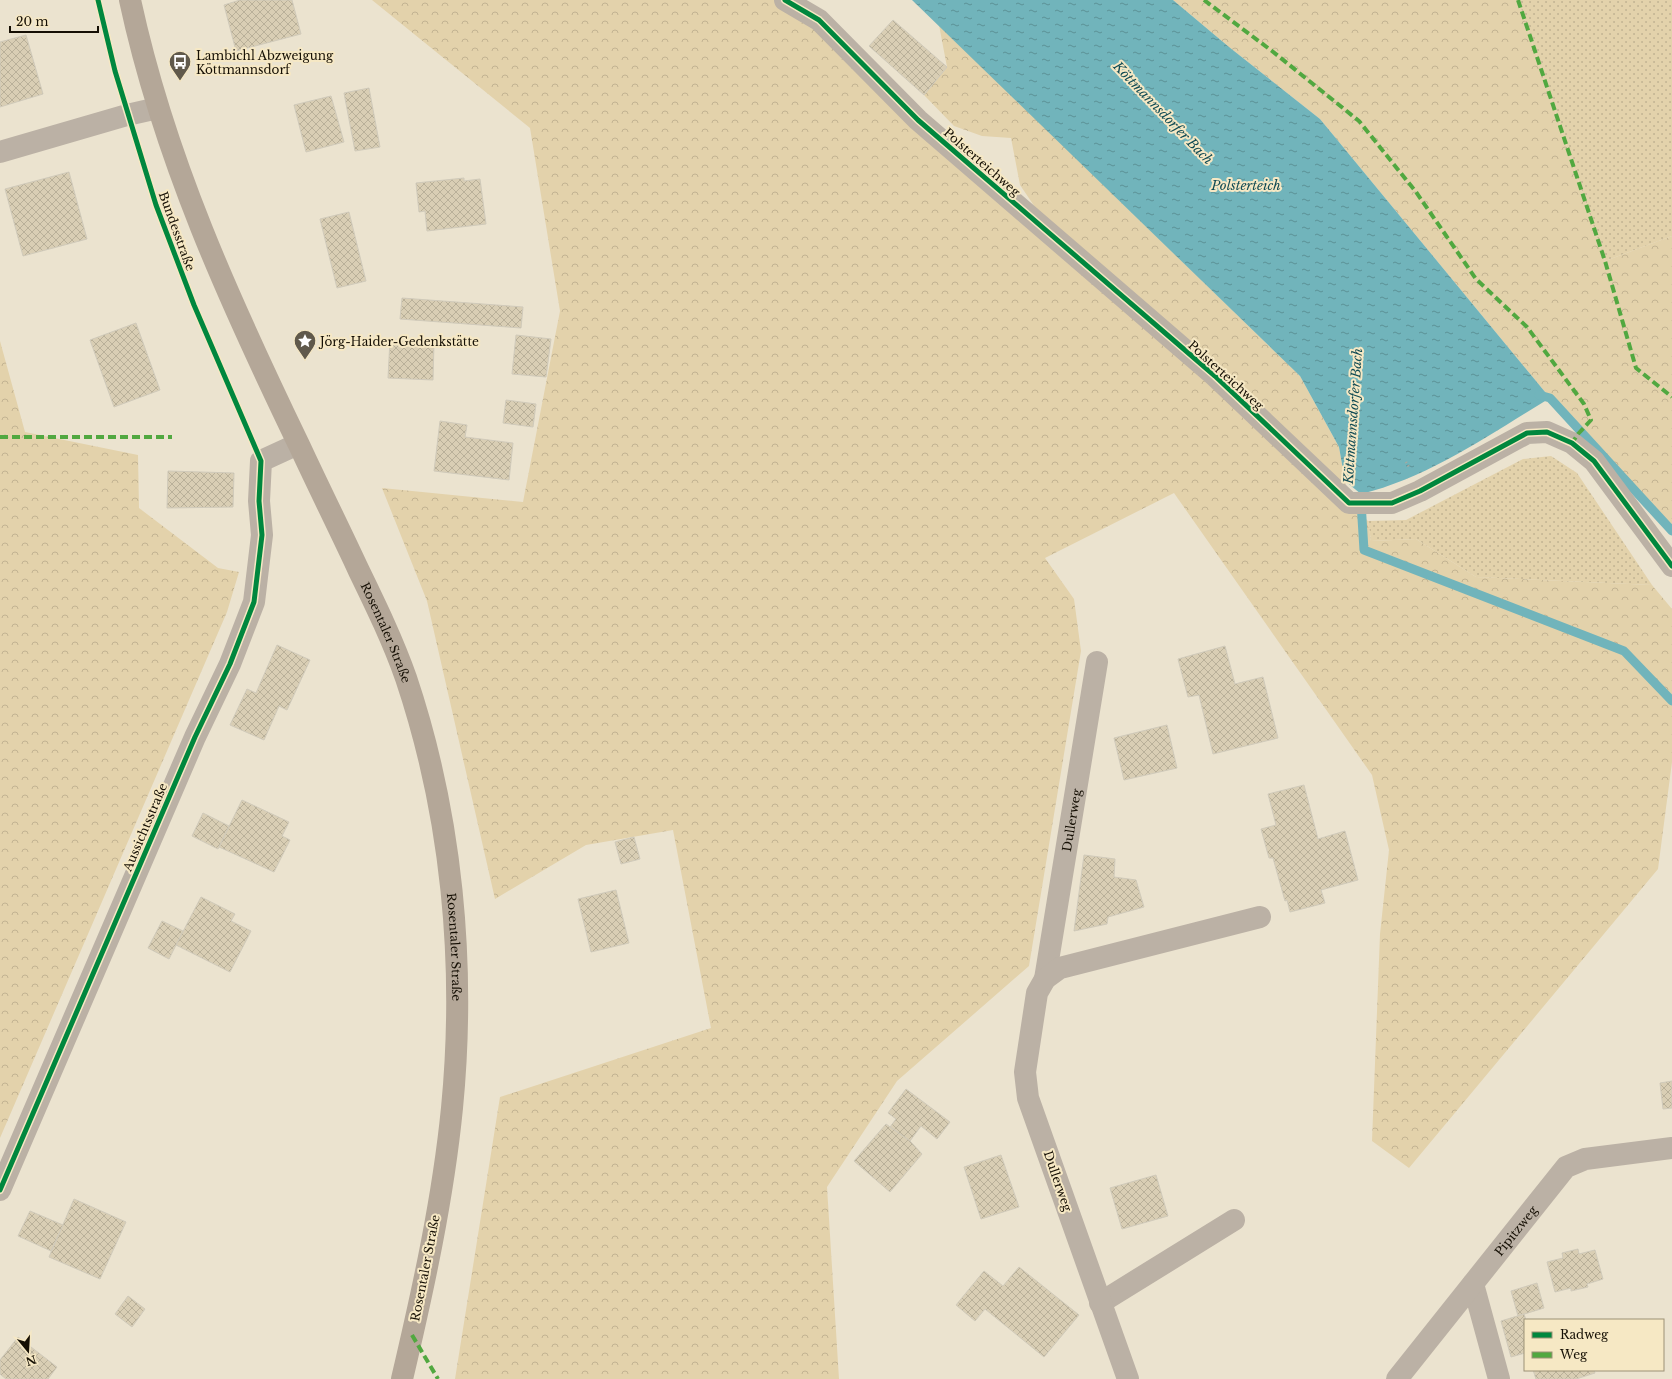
<svg xmlns="http://www.w3.org/2000/svg" width="1672" height="1379" viewBox="0 0 1672 1379" font-family="'Libre Baskerville',serif">
<style>
.grass{fill:url(#grass-dots)}
.forest{fill:url(#forest-crowns)}
.water{fill:url(#water-ripples)}
.lines{fill:none;stroke-linecap:round;stroke-linejoin:round}
.stream{stroke:#71b4bb;stroke-width:9}
.building{fill:url(#building-cross-hatch);stroke:#d0caba}
.path{stroke:#b0a89c;stroke-width:2.5;stroke-dasharray:1 3;stroke-linecap:butt}
.minor{stroke:#bbb1a5;stroke-width:22}
.major{stroke:#b4a798;stroke-width:22}
.quiet{stroke:#51a840;stroke-width:4;stroke-dasharray:8 4;stroke-linecap:butt}
.cycleway-casing{stroke:#f6e8c4;stroke-width:8}
.cycleway{stroke:#00873e;stroke-width:5}
.labels{text-anchor:middle;dominant-baseline:central;stroke-width:4;stroke-linejoin:round;paint-order:stroke}
.poi-label{font-size:12px;fill:#150f04;stroke:#f6e8c4;text-anchor:start}
.street-label{font-size:12px;fill:#150f04;stroke:#f6e8c4}
.water-label{font-size:13px;font-style:italic;fill:#114b54;stroke:#f6e8c4}
</style>
<defs>
<pattern id="grass-dots" width="8" height="8" patternUnits="userSpaceOnUse"><rect width="8" height="8" fill="#e3d2ab"/><path d="M2 2h.1M6 6h.1" fill="none" stroke="#c2b392" stroke-width="1.8" stroke-linecap="round"/></pattern>
<pattern id="forest-crowns" width="20" height="18" patternUnits="userSpaceOnUse"><rect width="20" height="18" fill="#e3d2ab"/><path d="M2 6a3 3 0 1 1 6 0M12 15a3 3 0 1 1 6 0" fill="none" stroke="#c2b392"/></pattern>
<pattern id="water-ripples" width="26" height="14" patternUnits="userSpaceOnUse"><rect width="26" height="14" fill="#71b4bb"/><path d="M2 4q2-2 4 0t4 0M15 11q2-2 4 0t4 0" fill="none" stroke="#5c9196"/></pattern>
<pattern id="building-cross-hatch" width="8" height="8" patternUnits="userSpaceOnUse"><rect width="8" height="8" fill="#d9ceb4"/><path d="M0 0l8 8M0 8l8-8" fill="none" stroke="#b9b099"/></pattern>
</defs>
<rect width="100%" height="100%" fill="#ebe3cf"/>
<g class="grass">
<path d="M 1518,0 L 1672,0 L 1672,236 L 1605,261 Z"/>
<path d="M 1551,456 L 1577,473 L 1652,585 L 1476,577 L 1416,539 L 1371,541 L 1368,521 L 1406,520 L 1523,459 Z"/>
</g>
<g class="forest">
<path d="M 372,0 L 785,0 L 1058,241 L 1020,185 L 1011,138 L 982,136 L 954,126 L 924,95 L 947,67 L 939,25 L 1300,376 L 1339,447 L 1349,503 L 1368,521 L 1371,541 L 1416,539 L 1476,577 L 1652,585 L 1672,609 L 1672,762 L 1658,869 L 1409,1168 L 1372,1141 L 1380,934 L 1389,850 L 1372,775 L 1174,493 L 1045,558 L 1074,599 L 1081,651 L 1029,966 L 897,1081 L 827,1187 L 839,1379 L 455,1379 L 500,1097 L 711,1028 L 673,830 L 586,845 L 495,899 L 427,601 L 382,488 L 523,502 L 560,311 L 530,128 Z"/>
<path d="M 1173,0 L 1518,0 L 1605,261 L 1672,236 L 1672,526 L 1550,398 L 1320,119 L 1229,47 Z"/>
<path d="M 0,341 L 25,432 L 138,455 L 139,508 L 218,568 L 239,572 L 227,612 L 0,1138 Z"/>
</g>
<path class="water" d="M 912,0 L 1173,0 L 1229,47 L 1320,119 L 1550,398 C 1490,434 1430,477 1361,494 L 1345,481 L 1339,447 L 1300,376 Z"/>
<g class="lines">
<g class="stream">
<path d="M 1539,395 L 1550,398 L 1672,531"/>
<path d="M 1361,502 L 1364,550 L 1624,651 L 1672,701"/>
</g>
</g>
<g class="building">
<path d="M 240,0 L 292,0 L 301,34 L 236,51 L 224,5 Z"/>
<path d="M 893,20 L 947,67 L 924,95 L 869,46 Z"/>
<path d="M 26,35 L 43,94 L 0,107 L 0,42 Z"/>
<path d="M 369,88 L 380,147 L 355,151 L 344,93 Z"/>
<path d="M 331,96 L 344,142 L 306,152 L 294,105 Z"/>
<path d="M 69,172 L 87,239 L 23,256 L 5,189 Z"/>
<path d="M 464,178 L 464,181 L 480,179 L 486,224 L 427,231 L 425,211 L 419,212 L 416,183 Z"/>
<path d="M 349,212 L 366,281 L 337,288 L 320,219 Z"/>
<path d="M 402,298 L 523,307 L 521,328 L 400,319 Z"/>
<path d="M 136,323 L 160,390 L 114,407 L 90,340 Z"/>
<path d="M 516,335 L 551,339 L 546,377 L 512,374 Z"/>
<path d="M 390,340 L 434,342 L 433,380 L 388,378 Z"/>
<path d="M 506,400 L 536,404 L 533,427 L 503,423 Z"/>
<path d="M 440,421 L 467,425 L 465,437 L 513,443 L 509,480 L 434,471 Z"/>
<path d="M 168,471 L 234,473 L 233,507 L 167,508 Z"/>
<path d="M 277,645 L 310,660 L 287,710 L 279,706 L 264,740 L 230,725 L 247,689 L 256,693 Z"/>
<path d="M 1225,646 L 1235,684 L 1263,677 L 1278,738 L 1213,754 L 1199,695 L 1188,697 L 1178,659 Z"/>
<path d="M 1167,725 L 1177,768 L 1124,780 L 1114,738 Z"/>
<path d="M 1304,785 L 1318,839 L 1345,831 L 1358,880 L 1321,890 L 1325,903 L 1290,912 L 1287,900 L 1285,901 L 1273,858 L 1269,858 L 1261,829 L 1276,825 L 1268,794 Z"/>
<path d="M 242,800 L 289,822 L 282,836 L 290,840 L 274,872 L 219,847 Z"/>
<path d="M 203,813 L 229,826 L 218,849 L 192,836 Z"/>
<path d="M 634,837 L 640,859 L 621,864 L 615,842 Z"/>
<path d="M 1084,855 L 1115,859 L 1114,877 L 1136,880 L 1144,907 L 1108,917 L 1107,924 L 1074,931 Z"/>
<path d="M 616,890 L 629,943 L 591,952 L 578,899 Z"/>
<path d="M 201,897 L 235,914 L 231,921 L 251,931 L 230,972 L 176,945 Z"/>
<path d="M 162,921 L 183,931 L 169,959 L 148,948 Z"/>
<path d="M 1672,1081 L 1672,1108 L 1663,1109 L 1660,1083 Z"/>
<path d="M 906,1089 L 950,1122 L 937,1139 L 921,1126 L 910,1141 L 890,1127 L 896,1119 L 888,1113 Z"/>
<path d="M 886,1124 L 910,1141 L 922,1154 L 890,1192 L 854,1161 Z"/>
<path d="M 1001,1155 L 1019,1207 L 981,1219 L 964,1167 Z"/>
<path d="M 1156,1175 L 1168,1216 L 1122,1229 L 1110,1188 Z"/>
<path d="M 74,1199 L 126,1222 L 100,1279 L 49,1257 Z"/>
<path d="M 30,1211 L 63,1225 L 51,1251 L 18,1236 Z"/>
<path d="M 1578,1249 L 1579,1254 L 1595,1250 L 1603,1279 L 1587,1284 L 1588,1287 L 1571,1291 L 1571,1288 L 1555,1292 L 1547,1262 L 1563,1258 L 1562,1253 Z"/>
<path d="M 1019,1267 L 1079,1315 L 1044,1357 L 985,1309 L 975,1321 L 956,1305 L 984,1271 L 1003,1286 Z"/>
<path d="M 1537,1283 L 1544,1308 L 1518,1316 L 1511,1291 Z"/>
<path d="M 128,1296 L 145,1309 L 132,1327 L 115,1314 Z"/>
<path d="M 1524,1314 L 1526,1320 L 1525,1353 L 1511,1357 L 1501,1321 Z"/>
<path d="M 18,1337 L 57,1367 L 48,1379 L 6,1379 L 0,1374 L 0,1360 Z"/>
<path d="M 1533,1370 L 1594,1370 L 1595,1373 L 1576,1379 L 1536,1379 Z"/>
</g>
<g class="lines">
<path class="path" d="M 1406,462 L 1409,467"/>
<g class="minor">
<path d="M 785,0 L 819,20 L 918,120 L 1215,376 L 1349,503 L 1392,503 L 1420,491 L 1527,433 L 1547,432 L 1572,443 L 1594,461 L 1672,566"/>
<path d="M 0,152 L 127,115 L 158,108"/>
<path id="s1" d="M 1045,979 L 1097,662"/>
<path d="M 0,1190 L 195,737 L 230,664 L 254,602 L 262,535 L 259,501 L 261,461 L 298,444"/>
<path d="M 1473,1284 L 1499,1379"/>
<path d="M 1100,1303 L 1234,1220"/>
<path d="M 1128,1379 L 1028,1098 L 1025,1072 L 1037,993 L 1045,979 L 1060,968 L 1260,917"/>
<path id="s2" d="M 1397,1379 L 1566,1167 L 1585,1159 L 1672,1148"/>
</g>
<path class="major" id="s3" d="M 130,0 C 164,158 230,302 300,447 C 319,488 340,530 359,571 C 376,606 393,641 406,678 C 452,815 466,964 452,1108 C 443,1199 423,1290 402,1379"/>
<g class="quiet">
<path d="M 1204,0 L 1272,51 L 1359,121 L 1416,192 L 1476,279 L 1527,327 L 1584,404 L 1591,420 L 1578,434 L 1572,443"/>
<path d="M 1518,0 L 1605,261 L 1636,368 L 1672,397"/>
<path d="M 0,437 L 172,437"/>
<path d="M 412,1335 L 438,1379"/>
</g>
<g class="cycleway-casing">
<g id="cycleway">
<path d="M 785,0 L 819,20 L 918,120 L 1215,376 L 1349,503 L 1392,503 L 1420,491 L 1527,433 L 1547,432 L 1572,443 L 1594,461 L 1672,566"/>
<path d="M 0,1190 L 195,737 L 230,664 L 254,602 L 262,535 L 259,501 L 261,461 L 194,305 L 156,205 L 115,71 L 98,0"/>
</g>
</g>
<use href="#cycleway" class="cycleway"/>
</g>
<defs>
<g id="bus-pin" transform="scale(1.15)"><path d="M0 17L-7.5 6A9.5 9.5 0 1 1 7.5 6Z" fill="#60594b" stroke="#f6e8c4"/><path d="M-5-6H5V4H4V6H2V4H-2V6H-4V4H-5ZM-3.5-4V0h7V-4ZM-3.5 1.2v1.5H-2V1.2ZM2 1.2v1.5H3.5V1.2Z" fill="#fff"/></g>
<g id="sight-pin" transform="scale(1.15)"><path d="M0 17L-7.5 6A9.5 9.5 0 1 1 7.5 6Z" fill="#60594b" stroke="#f6e8c4"/><path d="M0-6L1.8-2.2L6-1.7L2.9 1.2L3.7 5.4L0 3.3L-3.7 5.4L-2.9 1.2L-6-1.7L-1.8-2.2Z" fill="#fff"/></g>
</defs>
<g fill-rule="evenodd">
<use href="#bus-pin" x="180" y="62"/>
<use href="#sight-pin" x="305" y="341"/>
</g>
<g class="labels">
<g class="poi-label">
<text x="196" y="55">Lambichl Abzweigung<tspan x="196" dy="14">Köttmannsdorf</tspan></text>
<text x="320" y="341">Jörg-Haider-Gedenkstätte</text>
</g>
<g class="street-label">
<text transform="translate(982 162) rotate(41)">Polsterteichweg</text>
<text transform="translate(177 231) rotate(70)">Bundesstraße</text>
<text transform="translate(1226 375) rotate(42)">Polsterteichweg</text>
<text stroke="none"><textPath href="#s3" startOffset="684">Rosentaler Straße</textPath></text>
<text stroke="none"><textPath href="#s1" startOffset="161">Dullerweg</textPath></text>
<text transform="translate(145 827) rotate(-67)">Aussichtsstraße</text>
<text stroke="none"><textPath href="#s3" startOffset="1008">Rosentaler Straße</textPath></text>
<text transform="translate(1058 1181) rotate(71)">Dullerweg</text>
<text stroke="none"><textPath href="#s2" startOffset="190">Pipitzweg</textPath></text>
<text transform="translate(425 1268) rotate(-79)">Rosentaler Straße</text>
</g>
<g class="water-label">
<text transform="translate(1163 113) rotate(46)">Köttmannsdorfer Bach</text>
<text x="1246" y="185">Polsterteich</text>
<text transform="translate(1353 416) rotate(-86)">Köttmannsdorfer Bach</text>
</g>
</g>
<rect x="1524" y="1319" width="140" height="52" fill="#f6e8c4" stroke="#9c9177"/>
<rect x="1532" y="1332" width="20" height="6" fill="#00873e" stroke="#9c9177"/>
<text x="1560" y="1339" font-size="12" fill="#150f04">Radweg</text>
<rect x="1532" y="1352" width="20" height="6" fill="#51a840" stroke="#9c9177"/>
<text x="1560" y="1359" font-size="12" fill="#150f04">Weg</text>
<g transform="translate(28 1351) rotate(162)" stroke="#f6e8c4" stroke-width="3" paint-order="stroke">
<path d="M0-3L7 15L0 10L-7 15Z" fill="#150f04"/>
<text y="-6" font-size="11" font-weight="bold" text-anchor="middle" fill="#150f04">N</text>
</g>
<path d="M10 26v6h88v-6" fill="none" stroke="#150f04" stroke-width="2"/>
<text x="16" y="26" font-size="12" fill="#150f04" stroke="#f6e8c4" stroke-width="3" paint-order="stroke">20 m</text>
</svg>
